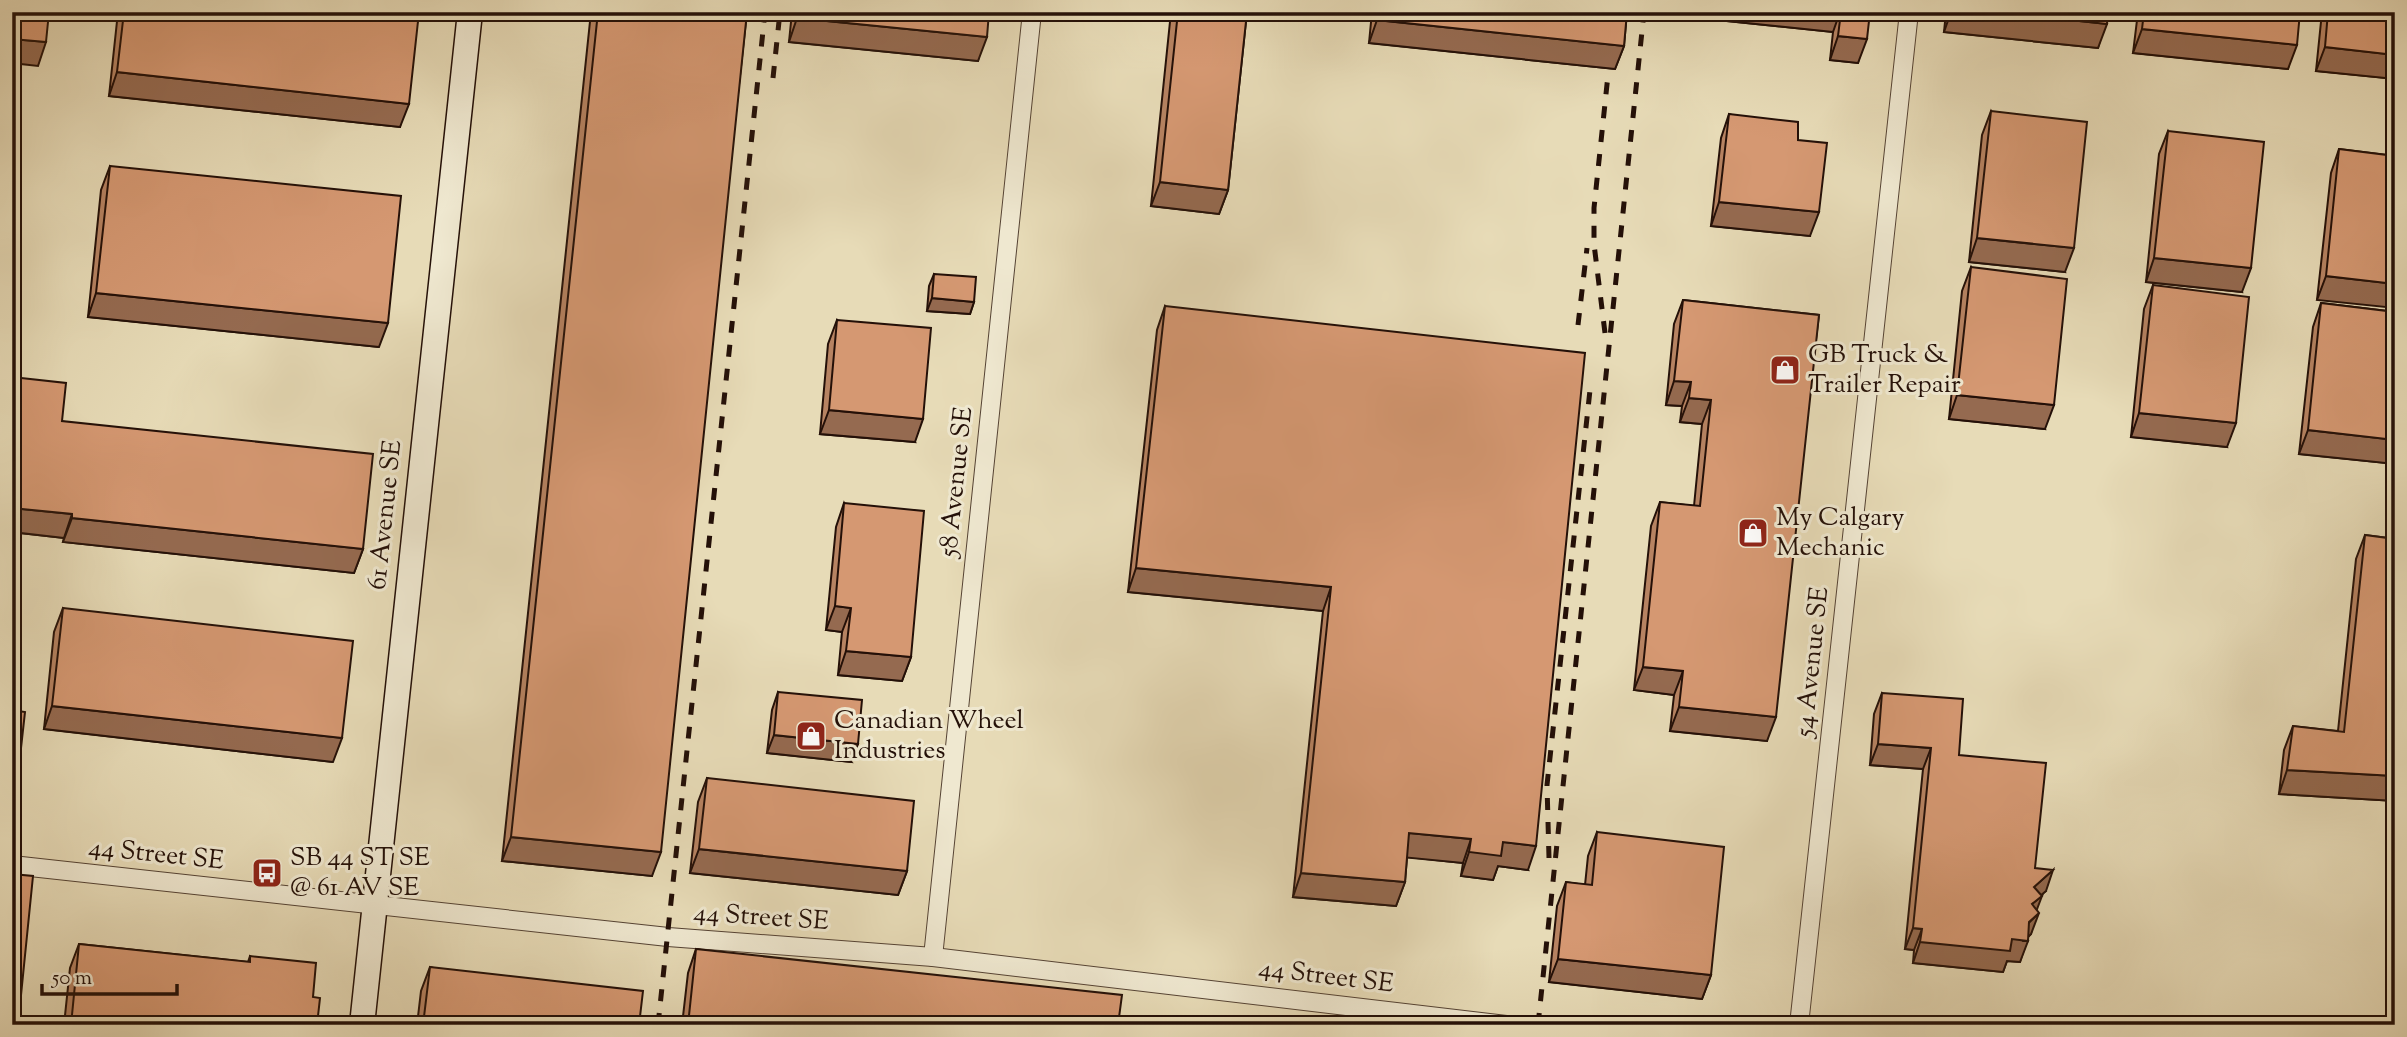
<svg xmlns="http://www.w3.org/2000/svg" width="2407" height="1037" viewBox="0 0 2407 1037" font-family="'Sorts Mill Goudy',serif">
<style>
.lines{fill:none;stroke-linecap:round;stroke-linejoin:round}
.street-casing{stroke:#554334;stroke-width:20}
.secondary-casing{stroke:#241008;stroke-width:27}
.street{stroke:#efe8d0;stroke-width:18}
.secondary{stroke:#efe8d0;stroke-width:24}
.rail{stroke:#241008;stroke-width:5;stroke-dasharray:12 12;stroke-linecap:butt}
.wall{fill:#b78362;stroke:#241008;stroke-width:2}
.shaded-wall{fill:#956a50;stroke:#241008;stroke-width:2}
.building{fill:#d59872;stroke:#241008;stroke-width:2}
.labels{text-anchor:middle;dominant-baseline:central;stroke-width:6;stroke-linejoin:round;paint-order:stroke}
.poi-label{font-size:26px;fill:#241008;stroke:#efe8d0;text-anchor:start}
.street-label{font-size:26px;fill:#241008;stroke:#efe8d0}
</style>
<rect width="100%" height="100%" fill="#e7dbb7"/>
<filter id="stains"><feTurbulence type="fractalNoise" baseFrequency=".00286" numOctaves="4"/><feColorMatrix values="0 0 0 0 .2 0 0 0 0 .09 0 0 0 0 .02 0 0 0 .5 -.17"/></filter>
<radialGradient id="worn" r=".72"><stop offset=".6" stop-color="#630" stop-opacity="0"/><stop offset="1" stop-color="#630" stop-opacity=".3"/></radialGradient>
<g class="lines">
<g class="street-casing">
<g id="street">
<path d="M 12,865 L 668,937 L 933,957 L 1506,1025"/>
<path d="M 933,957 L 1032,12"/>
<path d="M 1799,1025 L 1909,12"/>
</g>
</g>
<g class="secondary-casing">
<path id="secondary" d="M 362,1025 L 470,12"/>
</g>
<use href="#street" class="street"/>
<use href="#secondary" class="secondary"/>
<g class="rail">
<path d="M 773,78 L 780,12"/>
<path d="M 1578,325 L 1587,248"/>
<path d="M 1605,333 L 1594,244 L 1594,208 L 1608,75"/>
<path d="M 1549,858 L 1547,785 L 1591,381"/>
<path d="M 658,1025 L 765,12"/>
<path d="M 1538,1025 L 1644,12"/>
</g>
</g>
<g class="wall">
<path d="M 118,12 L 419,12 L 400,127 L 109,96 Z"/>
<path d="M 591,12 L 747,12 L 652,876 L 502,861 Z"/>
<path d="M 792,12 L 989,12 L 978,61 L 789,42 Z"/>
<path d="M 1171,12 L 1247,12 L 1228,190 L 1219,214 L 1151,206 Z"/>
<path d="M 1372,12 L 1627,12 L 1624,46 L 1615,69 L 1369,43 Z"/>
<path d="M 1679,12 L 1870,12 L 1858,63 L 1830,60 L 1833,32 L 1679,16 Z"/>
<path d="M 1946,12 L 2108,12 L 2098,48 L 1944,32 Z"/>
<path d="M 2138,12 L 2300,12 L 2288,69 L 2133,53 Z"/>
<path d="M 2322,12 L 2395,12 L 2395,79 L 2316,71 Z"/>
<path d="M 1991,111 L 2065,272 L 1969,262 L 1982,135 Z"/>
<path d="M 1729,114 L 1798,140 L 1810,236 L 1711,226 L 1721,138 Z"/>
<path d="M 2168,131 L 2242,292 L 2146,282 L 2159,154 Z"/>
<path d="M 2339,149 L 2395,156 L 2317,300 L 2331,173 Z"/>
<path d="M 110,166 L 379,347 L 88,317 L 101,190 Z"/>
<path d="M 1971,267 L 2045,429 L 1949,419 L 1962,291 Z"/>
<path d="M 934,274 L 974,302 L 970,314 L 927,311 L 929,286 Z"/>
<path d="M 2153,285 L 2227,447 L 2131,437 L 2144,309 Z"/>
<path d="M 1683,300 L 1819,315 L 1767,741 L 1670,731 L 1674,695 L 1634,690 L 1651,526 L 1660,502 L 1694,506 L 1702,424 L 1680,422 L 1682,406 L 1666,405 L 1674,324 Z"/>
<path d="M 2321,303 L 2395,312 L 2395,464 L 2299,454 L 2313,327 Z"/>
<path d="M 1165,306 L 1528,870 L 1498,866 L 1493,880 L 1461,876 L 1463,863 L 1407,857 L 1405,882 L 1396,906 L 1293,897 L 1323,611 L 1128,592 L 1157,330 Z"/>
<path d="M 837,320 L 915,442 L 820,434 L 828,344 Z"/>
<path d="M 12,377 L 62,421 L 363,549 L 354,573 L 63,542 L 64,538 L 12,532 Z"/>
<path d="M 844,503 L 911,657 L 902,681 L 838,675 L 842,632 L 826,630 L 836,527 Z"/>
<path d="M 2365,535 L 2395,539 L 2395,801 L 2279,794 L 2284,750 L 2293,726 L 2338,731 L 2356,559 Z"/>
<path d="M 63,608 L 333,762 L 44,729 L 54,632 Z"/>
<path d="M 778,692 L 851,762 L 767,753 L 772,710 Z"/>
<path d="M 1882,693 L 1959,755 L 2035,868 L 2046,891 L 2041,895 L 2036,910 L 2031,934 L 2028,937 L 2020,962 L 2007,961 L 2003,972 L 1913,963 L 1914,950 L 1905,949 L 1923,769 L 1870,765 L 1874,714 Z"/>
<path d="M 707,778 L 907,871 L 898,895 L 690,873 L 698,802 Z"/>
<path d="M 1597,832 L 1711,975 L 1702,999 L 1549,982 L 1557,906 L 1566,882 L 1585,885 L 1588,856 Z"/>
<path d="M 2395,939 L 2395,1025 L 2385,1025 Z"/>
<path d="M 79,944 L 248,962 L 250,956 L 313,997 L 317,1025 L 64,1025 L 70,968 Z"/>
<path d="M 696,949 L 1118,1025 L 682,1025 L 688,973 Z"/>
<path d="M 430,967 L 639,1025 L 417,1025 L 421,991 Z"/>
</g>
<g class="shaded-wall">
<path d="M 1680,12 L 1840,12 L 1833,32 L 1679,16 Z"/>
<path d="M 1951,12 L 1993,12 L 2107,24 L 2098,48 L 1944,32 Z"/>
<path d="M 797,18 L 987,37 L 978,61 L 789,42 Z"/>
<path d="M 1377,20 L 1624,46 L 1615,69 L 1369,43 Z"/>
<path d="M 2142,29 L 2297,45 L 2288,69 L 2133,53 Z"/>
<path d="M 1838,36 L 1867,39 L 1858,63 L 1830,60 Z"/>
<path d="M 12,39 L 46,42 L 38,66 L 12,63 Z"/>
<path d="M 2325,47 L 2395,55 L 2395,79 L 2316,71 Z"/>
<path d="M 117,72 L 409,104 L 400,127 L 109,96 Z"/>
<path d="M 1160,182 L 1228,190 L 1219,214 L 1151,206 Z"/>
<path d="M 1719,202 L 1819,212 L 1810,236 L 1711,226 Z"/>
<path d="M 1977,238 L 2074,248 L 2065,272 L 1969,262 Z"/>
<path d="M 2154,258 L 2251,268 L 2242,292 L 2146,282 Z"/>
<path d="M 2326,276 L 2395,284 L 2395,308 L 2317,300 Z"/>
<path d="M 96,293 L 388,323 L 379,347 L 88,317 Z"/>
<path d="M 932,298 L 974,302 L 970,314 L 927,311 Z"/>
<path d="M 1674,381 L 1691,382 L 1682,406 L 1666,405 Z"/>
<path d="M 1957,395 L 2054,405 L 2045,429 L 1949,419 Z"/>
<path d="M 1689,398 L 1711,400 L 1702,424 L 1680,422 Z"/>
<path d="M 829,410 L 923,419 L 915,442 L 820,434 Z"/>
<path d="M 2139,413 L 2236,423 L 2227,447 L 2131,437 Z"/>
<path d="M 2308,430 L 2395,440 L 2395,464 L 2299,454 Z"/>
<path d="M 12,508 L 72,514 L 64,538 L 12,532 Z"/>
<path d="M 72,518 L 363,549 L 354,573 L 63,542 Z"/>
<path d="M 1136,568 L 1331,587 L 1323,611 L 1128,592 Z"/>
<path d="M 835,606 L 851,608 L 842,632 L 826,630 Z"/>
<path d="M 846,651 L 911,657 L 902,681 L 838,675 Z"/>
<path d="M 1643,667 L 1683,671 L 1674,695 L 1634,690 Z"/>
<path d="M 52,706 L 342,738 L 333,762 L 44,729 Z"/>
<path d="M 1679,707 L 1776,717 L 1767,741 L 1670,731 Z"/>
<path d="M 774,735 L 858,744 L 851,762 L 767,753 Z"/>
<path d="M 1878,744 L 1931,748 L 1923,769 L 1870,765 Z"/>
<path d="M 2287,770 L 2395,776 L 2395,801 L 2279,794 Z"/>
<path d="M 12,774 L 18,775 L 12,791 Z"/>
<path d="M 1409,833 L 1471,839 L 1463,863 L 1401,857 Z"/>
<path d="M 511,837 L 661,852 L 652,876 L 502,861 Z"/>
<path d="M 1503,842 L 1536,846 L 1528,870 L 1498,866 L 1493,880 L 1461,876 L 1469,852 Z"/>
<path d="M 699,849 L 907,871 L 898,895 L 690,873 Z"/>
<path d="M 2053,870 L 2046,891 L 2026,908 L 2034,887 Z"/>
<path d="M 1301,873 L 1405,882 L 1396,906 L 1293,897 Z"/>
<path d="M 2042,896 L 2034,917 L 2032,904 Z"/>
<path d="M 2039,913 L 2031,934 L 2024,941 L 2028,941 L 2020,962 L 2007,961 L 2003,972 L 1913,963 L 1920,942 L 2012,939 Z"/>
<path d="M 1913,928 L 1922,929 L 1914,950 L 1905,949 Z"/>
<path d="M 1558,959 L 1711,975 L 1702,999 L 1549,982 Z"/>
</g>
<g class="building">
<path d="M 12,12 L 49,12 L 46,42 L 12,39 Z"/>
<path d="M 124,12 L 419,12 L 409,104 L 117,72 Z"/>
<path d="M 598,12 L 747,12 L 661,852 L 511,837 Z"/>
<path d="M 798,12 L 989,12 L 987,37 L 797,18 Z"/>
<path d="M 1178,12 L 1247,12 L 1228,190 L 1160,182 Z"/>
<path d="M 1378,12 L 1627,12 L 1624,46 L 1377,20 Z"/>
<path d="M 1841,12 L 1870,12 L 1867,39 L 1838,36 Z"/>
<path d="M 1993,12 L 2108,12 L 2107,24 Z"/>
<path d="M 2144,12 L 2300,12 L 2297,45 L 2142,29 Z"/>
<path d="M 2328,12 L 2395,12 L 2395,55 L 2325,47 Z"/>
<path d="M 1991,111 L 2087,122 L 2074,248 L 1977,238 Z"/>
<path d="M 1729,114 L 1798,122 L 1798,140 L 1827,143 L 1819,212 L 1719,202 Z"/>
<path d="M 2168,131 L 2264,142 L 2251,268 L 2154,258 Z"/>
<path d="M 2339,149 L 2395,156 L 2395,284 L 2326,276 Z"/>
<path d="M 110,166 L 401,196 L 388,323 L 96,293 Z"/>
<path d="M 1971,267 L 2067,279 L 2054,405 L 1957,395 Z"/>
<path d="M 934,274 L 976,277 L 974,302 L 932,298 Z"/>
<path d="M 2153,285 L 2249,297 L 2236,423 L 2139,413 Z"/>
<path d="M 1683,300 L 1819,315 L 1776,717 L 1679,707 L 1683,671 L 1643,667 L 1660,502 L 1700,506 L 1711,400 L 1689,398 L 1691,382 L 1674,381 Z"/>
<path d="M 2321,303 L 2395,312 L 2395,440 L 2308,430 Z"/>
<path d="M 1165,306 L 1585,353 L 1536,846 L 1503,842 L 1501,856 L 1469,852 L 1471,839 L 1409,833 L 1405,882 L 1301,873 L 1331,587 L 1136,568 Z"/>
<path d="M 837,320 L 931,328 L 923,419 L 829,410 Z"/>
<path d="M 12,377 L 66,383 L 62,421 L 373,454 L 363,549 L 72,518 L 72,514 L 12,508 Z"/>
<path d="M 844,503 L 924,511 L 911,657 L 846,651 L 851,608 L 835,606 Z"/>
<path d="M 2365,535 L 2395,539 L 2395,776 L 2287,770 L 2293,726 L 2344,732 Z"/>
<path d="M 63,608 L 353,641 L 342,738 L 52,706 Z"/>
<path d="M 778,692 L 862,700 L 858,744 L 774,735 Z"/>
<path d="M 1882,693 L 1963,699 L 1959,755 L 2046,763 L 2035,868 L 2053,870 L 2034,887 L 2042,896 L 2032,904 L 2039,913 L 2029,922 L 2028,941 L 2012,939 L 2010,951 L 1920,942 L 1922,929 L 1913,928 L 1931,748 L 1878,744 Z"/>
<path d="M 12,710 L 25,712 L 18,775 L 12,774 Z"/>
<path d="M 707,778 L 914,801 L 907,871 L 699,849 Z"/>
<path d="M 1597,832 L 1724,847 L 1711,975 L 1558,959 L 1566,882 L 1592,885 Z"/>
<path d="M 12,874 L 33,876 L 18,1025 L 12,1025 Z"/>
<path d="M 79,944 L 250,962 L 250,956 L 316,963 L 313,997 L 320,998 L 317,1025 L 71,1025 Z"/>
<path d="M 696,949 L 1122,995 L 1118,1025 L 688,1025 Z"/>
<path d="M 430,967 L 643,991 L 639,1025 L 423,1025 Z"/>
<path d="M 2395,990 L 2395,1025 L 2391,1025 Z"/>
</g>
<defs>
<g id="shop-square" transform="scale(1.575)"><rect x="-9" y="-9" width="18" height="18" rx="4" fill="#8f2418" stroke="#efe8d0"/><path d="M-5-2.5h2.3a2.7 3.5 0 0 1 5.4 0H5L5.5 6h-11ZM-1.5-2.5h3a1.5 2.3 0 0 0-3 0Z" fill="#fff"/></g>
<g id="bus-square" transform="scale(1.575)"><rect x="-9" y="-9" width="18" height="18" rx="4" fill="#8f2418" stroke="#efe8d0"/><path d="M-5-6H5V4H4V6H2V4H-2V6H-4V4H-5ZM-3.5-4V0h7V-4ZM-3.5 1.2v1.5H-2V1.2ZM2 1.2v1.5H3.5V1.2Z" fill="#fff"/></g>
</defs>
<g fill-rule="evenodd">
<use href="#shop-square" x="1785" y="370"/>
<use href="#shop-square" x="1753" y="533"/>
<use href="#shop-square" x="811" y="736"/>
<use href="#bus-square" x="267" y="873"/>
</g>
<g class="labels">
<g class="poi-label">
<text x="1808" y="355">GB Truck &amp;<tspan x="1808" dy="30">Trailer Repair</tspan></text>
<text x="1776" y="518">My Calgary<tspan x="1776" dy="30">Mechanic</tspan></text>
<text x="834" y="721">Canadian Wheel<tspan x="834" dy="30">Industries</tspan></text>
<text x="290" y="858">SB 44 ST SE<tspan x="290" dy="30">@ 61 AV SE</tspan></text>
</g>
<g class="street-label">
<text transform="translate(957 482) rotate(-84)">58 Avenue SE</text>
<text transform="translate(386 515) rotate(-84)">61 Avenue SE</text>
<text transform="translate(1813 662) rotate(-84)">54 Avenue SE</text>
<text transform="translate(156 855) rotate(6)">44 Street SE</text>
<text transform="translate(761 918) rotate(4)">44 Street SE</text>
<text transform="translate(1326 977) rotate(7)">44 Street SE</text>
</g>
</g>
<rect width="2407" height="1037" fill="none" stroke="#e7dbb7" stroke-width="42"/>
<rect x="14" y="14" width="2379" height="1009" fill="none" stroke="#241008" stroke-width="3.5"/>
<rect x="21" y="21" width="2365" height="995" fill="none" stroke="#241008" stroke-width="2"/>
<path d="M42 984v10h135v-10" fill="none" stroke="#241008" stroke-width="3.5"/>
<text x="52" y="984" font-size="21" fill="#241008" stroke="#efe8d0" stroke-width="5" paint-order="stroke">50 m</text>
<rect width="100%" height="100%" filter="url(#stains)"/>
<rect width="100%" height="100%" fill="url(#worn)"/>
</svg>
